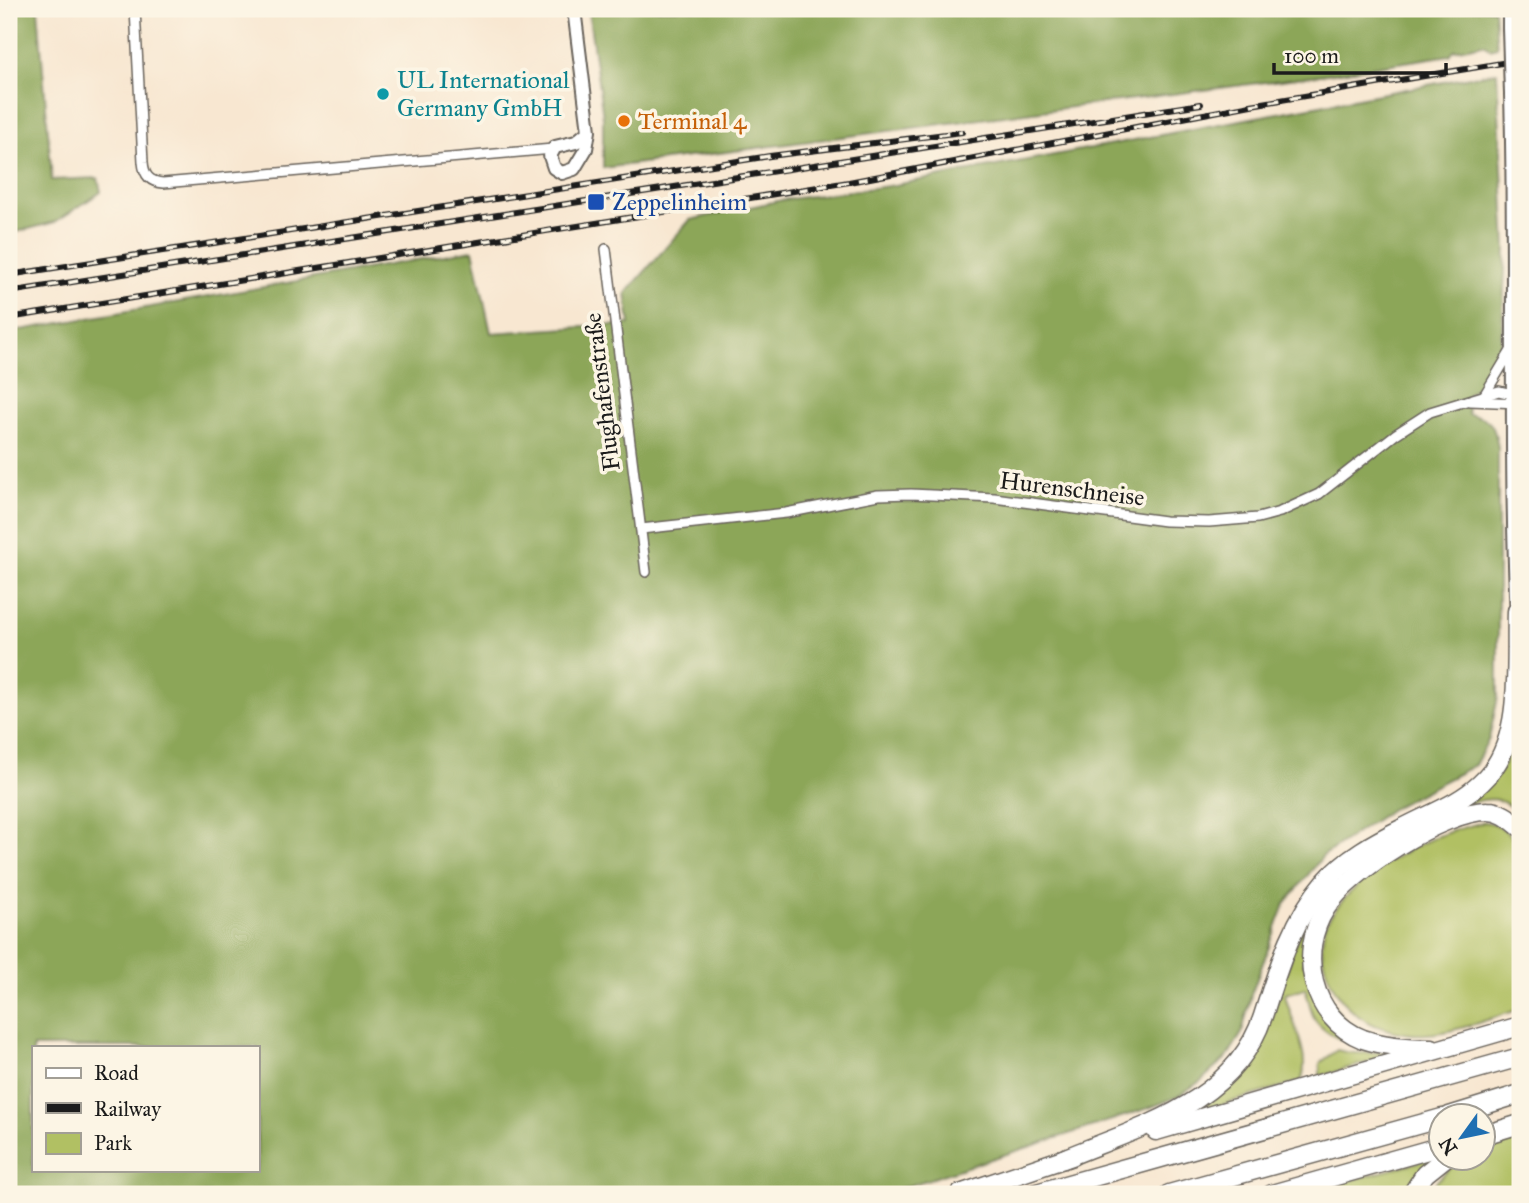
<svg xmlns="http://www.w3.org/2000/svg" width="1529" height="1203" viewBox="0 0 1529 1203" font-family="'IM FELL Great Primer',serif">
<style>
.green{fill:#b1c063;stroke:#666e40;stroke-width:2}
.forest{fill:#8ca659;stroke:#54613a;stroke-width:2;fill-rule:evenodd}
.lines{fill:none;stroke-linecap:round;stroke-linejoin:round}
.street-casing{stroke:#69635b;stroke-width:12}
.secondary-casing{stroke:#69635b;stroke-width:16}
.highway-casing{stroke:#69635b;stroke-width:21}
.street{stroke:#fff;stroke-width:9}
.secondary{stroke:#fff;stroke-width:12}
.highway{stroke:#fff;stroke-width:18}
.rail-casing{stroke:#1c1c1c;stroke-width:6}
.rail{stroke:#fcf5e5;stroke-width:3.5;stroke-dasharray:10;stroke-linecap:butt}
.secondary-bridge-casing{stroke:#69635b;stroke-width:16;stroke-linecap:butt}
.secondary-bridge{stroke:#fff;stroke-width:12}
.culture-dot{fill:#0f9aa8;stroke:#fcf5e5;stroke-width:2.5}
.food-dot{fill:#e8710a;stroke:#fcf5e5;stroke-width:2.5}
.transit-dot{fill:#1a4fb4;stroke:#fcf5e5;stroke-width:2.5}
.labels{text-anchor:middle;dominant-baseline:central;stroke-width:7;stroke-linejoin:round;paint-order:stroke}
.culture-label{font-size:24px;fill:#0d838f;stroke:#fcf5e5;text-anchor:start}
.food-label{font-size:24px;fill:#c56008;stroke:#fcf5e5;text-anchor:start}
.transit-label{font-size:24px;fill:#164399;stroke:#fcf5e5;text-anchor:start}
.street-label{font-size:24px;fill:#1c1c1c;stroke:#fcf5e5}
</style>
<rect width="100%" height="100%" fill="#fcf5e5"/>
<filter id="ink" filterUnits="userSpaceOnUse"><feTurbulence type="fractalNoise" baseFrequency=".0143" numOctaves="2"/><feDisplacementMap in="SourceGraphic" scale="14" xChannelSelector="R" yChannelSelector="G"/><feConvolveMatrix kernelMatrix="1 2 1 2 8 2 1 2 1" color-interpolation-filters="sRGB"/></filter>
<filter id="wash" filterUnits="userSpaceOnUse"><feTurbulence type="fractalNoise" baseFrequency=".00686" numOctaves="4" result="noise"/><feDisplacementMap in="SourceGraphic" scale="28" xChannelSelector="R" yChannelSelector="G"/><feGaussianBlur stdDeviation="1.57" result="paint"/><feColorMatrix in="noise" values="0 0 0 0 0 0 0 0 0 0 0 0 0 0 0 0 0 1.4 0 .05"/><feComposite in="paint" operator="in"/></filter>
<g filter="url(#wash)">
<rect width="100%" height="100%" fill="#f8e7d1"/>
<g class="green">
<path d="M 1513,740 L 1520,816 C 1500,793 1489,798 1462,805 C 1491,784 1503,776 1513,740 Z"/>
<path d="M 1486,822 C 1499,824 1508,830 1515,843 C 1527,869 1520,975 1520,1009 C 1491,1018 1458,1032 1427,1034 C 1407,1036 1377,1029 1360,1017 C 1330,996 1309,947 1332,914 C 1366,867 1430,833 1486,822 Z"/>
<path d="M 1344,868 L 1349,872 L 1303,963 L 1361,1043 C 1346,1046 1319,1030 1313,1016 C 1310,1007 1308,997 1305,988 L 1285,994 C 1290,1019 1312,1056 1301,1081 L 1194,1113 L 1217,1096 L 1254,1059 L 1265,1038 L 1304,917 Z"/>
<path d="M 1337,1050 C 1360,1057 1375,1049 1398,1054 L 1320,1076 L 1320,1063 Z"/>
<path d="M 1520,1139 L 1520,1194 L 1427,1194 C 1442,1173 1456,1158 1484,1158 L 1484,1150 Z"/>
<path d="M 1436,1157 L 1404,1194 L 1301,1194 Z"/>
</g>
<g class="forest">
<path d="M 9,9 L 38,9 L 52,180 L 98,178 L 101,192 L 55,222 L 9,234 Z"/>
<path d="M 588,9 L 1494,9 L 1497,47 L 1491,49 L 1483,44 L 1454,50 L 1450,55 L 1327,74 L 603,168 L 603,117 Z"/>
<path d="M 1497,72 L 1506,249 L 1502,330 L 1499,358 L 1482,383 L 1467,395 L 1468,414 C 1492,417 1495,427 1498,448 L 1498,697 L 1489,739 L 1475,765 L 1396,806 L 1323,856 L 1285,904 L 1251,995 L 1242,1033 L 1227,1057 L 1202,1080 L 1177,1097 L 1149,1108 L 883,1194 L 9,1194 L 9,332 L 473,250 L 491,333 L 630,324 L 626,293 L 690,220 L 782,200 L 889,186 ZM 33,1047 L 257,1047 L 257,1170 L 33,1170 Z"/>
</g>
</g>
<g filter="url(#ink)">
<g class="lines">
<g class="street-casing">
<g id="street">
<path d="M 135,9 L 143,162 C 144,175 149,182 163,183 L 553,149"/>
<path d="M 606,249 L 646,572"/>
<path d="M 1485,394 L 1512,349"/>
<path d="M 1470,401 L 1520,403"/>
<path d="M 641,529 L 786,513 L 878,495 L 911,494 L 994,498 L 1165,521 L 1209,522 L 1258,518 L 1280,512 L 1319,494 L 1396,434 L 1430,412 L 1499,391 L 1520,396"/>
</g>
</g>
<g class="secondary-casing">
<g id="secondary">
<path d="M 574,9 L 589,131 L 586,149 L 574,169 L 562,173 L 554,168 L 550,156 L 555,147 L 576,142 L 589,131"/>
<path d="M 1509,9 L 1509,28"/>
<path d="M 1511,94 C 1516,269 1509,444 1517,618"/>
</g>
</g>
<g class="highway-casing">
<g id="highway">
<path d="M 1432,1048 C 1410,1048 1384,1046 1363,1039 C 1311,1019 1297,952 1326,908 C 1349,871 1444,810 1488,811 C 1501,811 1510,819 1520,827"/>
<path d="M 1449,1116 L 1520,1094"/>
<path d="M 1156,1131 L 1520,1026"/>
<path d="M 1484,1135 L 1520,1124"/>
<path d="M 1063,1159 C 1139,1127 1234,1104 1263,1016 C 1278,969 1292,920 1325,882 C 1345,858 1375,842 1403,828 C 1429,814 1459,804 1481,783 C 1525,743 1515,665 1517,611"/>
<path d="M 960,1194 L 1072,1156"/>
<path d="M 1033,1194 L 1520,1057"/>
<path d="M 1169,1194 L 1442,1118"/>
<path d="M 1272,1194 L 1442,1146"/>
<path d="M 1412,1194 L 1425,1174 L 1445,1158"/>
</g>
</g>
<use href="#street" class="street"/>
<use href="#secondary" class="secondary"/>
<use href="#highway" class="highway"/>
<g class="rail-casing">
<g id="rail">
<path d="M 9,275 L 770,156 L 962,132"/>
<path d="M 9,292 L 1201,104"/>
<path d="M 9,318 L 849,182 L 1251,105 L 1520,60"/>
</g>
</g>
<use href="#rail" class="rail"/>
<g class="secondary-bridge-casing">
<path id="secondary-bridge" d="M 1509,28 L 1511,94"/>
</g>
<use href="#secondary-bridge" class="secondary-bridge"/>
</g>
</g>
<circle class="culture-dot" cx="383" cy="94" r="7"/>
<circle class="food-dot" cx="624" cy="121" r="7"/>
<rect class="transit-dot" x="587" y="193" width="18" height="18" rx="3.5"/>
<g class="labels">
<g class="culture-label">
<text x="397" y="80">UL International<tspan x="397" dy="28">Germany GmbH</tspan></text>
</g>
<g class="food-label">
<text x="638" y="121">Terminal 4</text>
</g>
<g class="transit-label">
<text x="612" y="202">Zeppelinheim</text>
</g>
<g class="street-label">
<text transform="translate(602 392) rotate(-97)">Flughafenstraße</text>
<text transform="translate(1072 489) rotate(7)">Hurenschneise</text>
</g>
</g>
<rect width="1529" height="1203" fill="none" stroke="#fcf5e5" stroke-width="35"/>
<rect x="32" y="1046" width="228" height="126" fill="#fcf5e5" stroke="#a29e95" stroke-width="2"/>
<rect x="46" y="1068" width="35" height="10" fill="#ffffff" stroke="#a29e95" stroke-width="2"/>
<text x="94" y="1080" font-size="21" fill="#1c1c1c">Road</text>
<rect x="46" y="1103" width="35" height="10" fill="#1c1c1c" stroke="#a29e95" stroke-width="2"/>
<text x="94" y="1116" font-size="21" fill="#1c1c1c">Railway</text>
<rect x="46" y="1133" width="35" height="21" fill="#b1c063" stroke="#a29e95" stroke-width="2"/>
<text x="94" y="1150" font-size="21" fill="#1c1c1c">Park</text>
<g transform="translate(1462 1137) rotate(237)"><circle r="33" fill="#fcf5e5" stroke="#a29e95" stroke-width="2"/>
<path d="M0-5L12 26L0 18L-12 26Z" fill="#1f6fb2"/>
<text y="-10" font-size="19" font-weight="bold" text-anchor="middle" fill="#1c1c1c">N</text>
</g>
<path d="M1274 63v10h172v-10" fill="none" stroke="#1c1c1c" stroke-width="3.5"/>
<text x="1284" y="63" font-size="21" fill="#1c1c1c" stroke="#fcf5e5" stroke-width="5" paint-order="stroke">100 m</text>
</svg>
